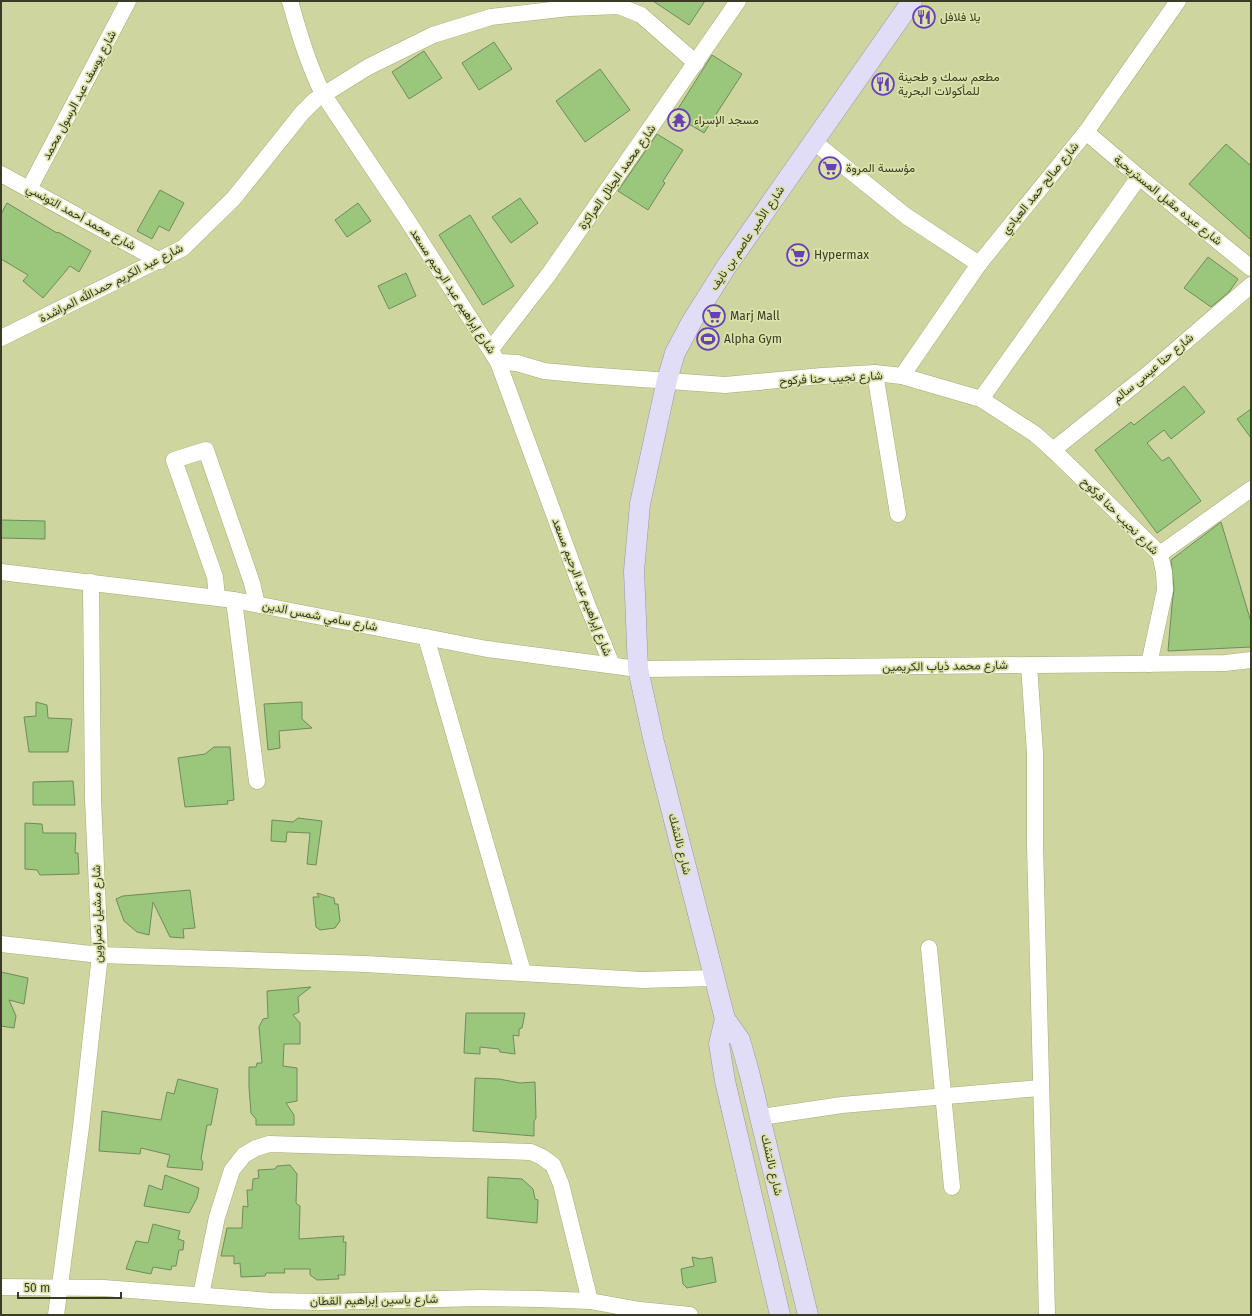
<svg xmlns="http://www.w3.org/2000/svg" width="1252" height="1316" viewBox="0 0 1252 1316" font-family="'Fira Sans',Vazirmatn,sans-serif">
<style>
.building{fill:#9ac77b;stroke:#6f8b5d}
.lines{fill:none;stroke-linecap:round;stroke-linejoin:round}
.minor-casing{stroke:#a6ac76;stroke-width:17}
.major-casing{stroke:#9a96a9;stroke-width:21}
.minor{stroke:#fff;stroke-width:16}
.major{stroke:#e2ddf6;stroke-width:20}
.labels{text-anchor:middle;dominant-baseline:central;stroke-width:3.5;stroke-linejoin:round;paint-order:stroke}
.poi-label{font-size:12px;fill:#393b25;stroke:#dbe2aa;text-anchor:start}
.street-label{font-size:12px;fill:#393b25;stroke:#dbe2aa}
</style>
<rect width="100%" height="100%" fill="#ced59e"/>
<g class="building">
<path d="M 653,1 L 705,1 L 689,25 Z"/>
<path d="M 494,42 L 512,69 L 479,90 L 462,63 Z"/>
<path d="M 424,51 L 442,78 L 409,99 L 392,72 Z"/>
<path d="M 712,55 L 742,74 L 704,133 L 674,115 Z"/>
<path d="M 600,69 L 630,110 L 585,142 L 556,101 Z"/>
<path d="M 657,134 L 683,150 L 663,181 L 665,183 L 648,210 L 618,191 Z"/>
<path d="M 1226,144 L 1251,166 L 1251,240 L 1189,184 Z"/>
<path d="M 160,190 L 184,203 L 169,231 L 159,226 L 152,239 L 137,231 Z"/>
<path d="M 520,198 L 538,223 L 511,243 L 492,217 Z"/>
<path d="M 7,203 L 57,233 L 58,232 L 91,251 L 79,272 L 70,266 L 43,298 L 23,281 L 28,275 L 1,259 L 1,214 Z"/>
<path d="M 358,203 L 371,221 L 347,237 L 335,220 Z"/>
<path d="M 470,215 L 514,286 L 483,305 L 439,235 Z"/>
<path d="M 1208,257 L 1238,279 L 1229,292 L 1211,307 L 1184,288 Z"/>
<path d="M 406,273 L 416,296 L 389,309 L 378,286 Z"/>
<path d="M 1184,386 L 1205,412 L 1171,439 L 1164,430 L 1147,443 L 1162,461 L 1169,457 L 1201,501 L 1157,533 L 1095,450 L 1131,422 L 1134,425 Z"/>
<path d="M 1251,409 L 1251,438 L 1237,419 Z"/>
<path d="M 1,520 L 45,521 L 45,539 L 1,538 Z"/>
<path d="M 1221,522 L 1251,622 L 1251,647 L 1168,651 L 1172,605 L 1174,589 L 1171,560 Z"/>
<path d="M 36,702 L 47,705 L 48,718 L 72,719 L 68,752 L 29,752 L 24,717 L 36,716 Z"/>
<path d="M 302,702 L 302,719 L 312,728 L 279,731 L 280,748 L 268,750 L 264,704 Z"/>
<path d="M 214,747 L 230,747 L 234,800 L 227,801 L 228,804 L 185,807 L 178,758 L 205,754 Z"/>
<path d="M 73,781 L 75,805 L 33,805 L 33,782 Z"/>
<path d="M 298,818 L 322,821 L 316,865 L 307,864 L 310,833 L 287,832 L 286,842 L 271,841 L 272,820 L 293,822 Z"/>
<path d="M 25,823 L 42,824 L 43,833 L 76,833 L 75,853 L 78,853 L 79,874 L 40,875 L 37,870 L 25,869 Z"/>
<path d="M 190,890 L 195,928 L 183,929 L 184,938 L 170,937 L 153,902 L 149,935 L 137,932 L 124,921 L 116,899 L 123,896 Z"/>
<path d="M 317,893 L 334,898 L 335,904 L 338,904 L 340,921 L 335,928 L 320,930 L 316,927 L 313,897 L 319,897 Z"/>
<path d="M 1,972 L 28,978 L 24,1004 L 9,1000 L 16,1016 L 14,1028 L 1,1026 Z"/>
<path d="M 311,987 L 298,997 L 299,1012 L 293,1015 L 300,1023 L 300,1044 L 284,1044 L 283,1066 L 297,1068 L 297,1101 L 286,1103 L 294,1115 L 294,1125 L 256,1125 L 256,1119 L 251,1113 L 249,1087 L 249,1067 L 256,1067 L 257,1063 L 262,1063 L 259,1027 L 263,1019 L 268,1018 L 267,991 Z"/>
<path d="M 466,1013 L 525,1013 L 522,1028 L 519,1029 L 519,1036 L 513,1035 L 515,1054 L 500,1052 L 499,1049 L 480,1047 L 480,1054 L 464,1053 Z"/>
<path d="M 475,1078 L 499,1079 L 520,1083 L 535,1082 L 536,1118 L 534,1121 L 534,1136 L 473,1131 Z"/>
<path d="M 178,1079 L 218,1089 L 211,1125 L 207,1125 L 201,1159 L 203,1162 L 202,1170 L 167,1167 L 170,1155 L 141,1148 L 140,1154 L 99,1151 L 102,1111 L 161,1120 L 167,1092 L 174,1094 Z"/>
<path d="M 290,1165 L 297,1174 L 296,1203 L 300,1206 L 299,1239 L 344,1236 L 343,1242 L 346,1242 L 345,1275 L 338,1275 L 339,1279 L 317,1280 L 310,1275 L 310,1269 L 284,1269 L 285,1273 L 266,1273 L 265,1276 L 241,1277 L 240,1263 L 234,1264 L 234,1256 L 221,1256 L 227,1228 L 242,1228 L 243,1206 L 248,1207 L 247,1190 L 252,1190 L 253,1179 L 259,1178 L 258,1170 L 275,1169 L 277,1166 Z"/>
<path d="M 165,1175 L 199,1188 L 197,1198 L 189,1213 L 144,1206 L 149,1185 L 162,1190 Z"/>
<path d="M 488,1177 L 522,1179 L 533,1189 L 535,1199 L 538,1200 L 537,1223 L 487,1218 Z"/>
<path d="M 153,1224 L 180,1231 L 178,1239 L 184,1241 L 183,1250 L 179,1250 L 176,1266 L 172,1266 L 171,1270 L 153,1267 L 151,1274 L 126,1269 L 136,1241 L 148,1243 Z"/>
<path d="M 692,1257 L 701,1259 L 712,1257 L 716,1282 L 687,1288 L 683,1284 L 681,1269 L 694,1266 Z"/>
</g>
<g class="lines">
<g class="minor-casing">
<g id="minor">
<path d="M 290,1 C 299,33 308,64 323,94 L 406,218 L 498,362 L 587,604 L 612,665"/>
<path d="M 1086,132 L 1139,177 L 1251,268"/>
<path d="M 813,141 L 906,216 L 979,264"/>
<path d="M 1,174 L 160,261"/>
<path d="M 29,189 L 128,1"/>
<path d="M 1,338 L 183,248 L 234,198 L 302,113 L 315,100 L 368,67 L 433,35 L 491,17 L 569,8 L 619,6 L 641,15 L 696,63"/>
<path d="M 491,349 L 549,274 L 738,1"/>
<path d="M 498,362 L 517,363 L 544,371 L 586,375 L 725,385 L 822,376 L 875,373 L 902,376 L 981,399 L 1035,434 L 1053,450 L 1160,554 L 1164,572 L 1165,590 L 1149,664"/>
<path d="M 875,373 L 898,514"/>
<path d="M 902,376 L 979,264 L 1086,132 L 1178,1"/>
<path d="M 981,399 L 1139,177"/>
<path d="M 1053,450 L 1148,374 L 1251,285"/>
<path d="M 1160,554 L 1251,489"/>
<path d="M 1,572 L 234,600 L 487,649 L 638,669 L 1225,663 L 1251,660"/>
<path d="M 217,597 L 215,577 L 174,460 L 206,450 L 252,583 L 257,604"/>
<path d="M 234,600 L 257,781"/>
<path d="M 426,637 L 523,972"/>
<path d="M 1029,665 L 1035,753 L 1035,844 L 1047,1315"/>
<path d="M 1,944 L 100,955 L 365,964 L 642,980 L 715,978"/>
<path d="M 929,948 L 952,1187"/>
<path d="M 761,1117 L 842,1105 L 1040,1088"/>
<path d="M 1,1287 L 104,1288 L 271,1301 L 321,1302 L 480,1298 L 540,1299 L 590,1301 L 640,1310 L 690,1315"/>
<path d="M 201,1295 L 217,1217 L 232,1170 L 244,1155 L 256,1148 L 269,1144 L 531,1152 L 542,1157 L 553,1165 L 561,1184 L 590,1301"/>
<path d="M 56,1315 L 81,1127 L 100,955 L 93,799 L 91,582"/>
</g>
</g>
<g class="major-casing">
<g id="major">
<path d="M 725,1019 L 719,1044 L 725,1081 L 780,1315"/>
<path d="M 808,1315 L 749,1072 L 740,1040 L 725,1019 L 654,742 L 638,669 L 634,571 L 640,504 L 667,380 L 675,353 L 692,321 L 726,267 L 912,1"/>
</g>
</g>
<use href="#minor" class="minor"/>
<use href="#major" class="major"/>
</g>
<defs>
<g id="restaurant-ring" transform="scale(1.15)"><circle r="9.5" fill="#dbe2aa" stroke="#6740b8" stroke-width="1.5"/><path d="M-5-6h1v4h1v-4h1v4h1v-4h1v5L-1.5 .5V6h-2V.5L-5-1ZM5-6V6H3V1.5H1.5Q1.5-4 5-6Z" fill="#6740b8"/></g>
<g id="temple-ring" transform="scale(1.15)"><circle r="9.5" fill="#dbe2aa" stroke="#6740b8" stroke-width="1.5"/><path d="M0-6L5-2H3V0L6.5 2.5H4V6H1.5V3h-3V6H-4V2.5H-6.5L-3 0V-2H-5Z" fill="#6740b8"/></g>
<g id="supermarket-ring" transform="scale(1.15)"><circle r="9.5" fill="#dbe2aa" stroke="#6740b8" stroke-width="1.5"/><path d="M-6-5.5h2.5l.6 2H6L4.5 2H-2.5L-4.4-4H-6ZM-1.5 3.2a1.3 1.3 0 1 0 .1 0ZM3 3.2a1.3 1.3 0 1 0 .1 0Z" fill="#6740b8"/></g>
<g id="stadium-ring" transform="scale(1.15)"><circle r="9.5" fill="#dbe2aa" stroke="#6740b8" stroke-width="1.5"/><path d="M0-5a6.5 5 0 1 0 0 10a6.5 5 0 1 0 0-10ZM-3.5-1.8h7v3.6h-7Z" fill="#6740b8"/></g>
</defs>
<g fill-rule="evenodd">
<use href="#restaurant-ring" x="924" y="17"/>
<use href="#restaurant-ring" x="883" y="84"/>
<use href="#temple-ring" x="679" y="120"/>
<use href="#supermarket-ring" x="830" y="168"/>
<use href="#supermarket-ring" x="798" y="255"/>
<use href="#supermarket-ring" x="714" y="316"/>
<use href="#stadium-ring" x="708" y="339"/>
</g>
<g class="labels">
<g class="poi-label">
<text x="940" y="17">يلا فلافل</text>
<text x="898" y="77">مطعم سمك و طحينة<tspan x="898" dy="14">للمأكولات البحرية</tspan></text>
<text x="694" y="120">مسجد الإسراء</text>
<text x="846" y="168">مؤسسة المروة</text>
<text x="814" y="255">Hypermax</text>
<text x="730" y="316">Marj Mall</text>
<text x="724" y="339">Alpha Gym</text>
</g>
<g class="street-label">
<text transform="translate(79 95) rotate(-62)">شارع يوسف عبد الرسول محمد</text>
<text transform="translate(617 177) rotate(-55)">شارع محمد الجلال العراكزة</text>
<text transform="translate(1040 188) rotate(-51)">شارع صالح حمد العبادي</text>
<text transform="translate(1168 200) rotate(39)">شارع عبده مقبل المستريحية</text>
<text transform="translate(81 217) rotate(29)">شارع محمد أحمد التونسي</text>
<text transform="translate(747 238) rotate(-56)">شارع الأمير عاصم بن نايف</text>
<text transform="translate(111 283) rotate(-27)">شارع عبد الكريم حمدالله المراشدة</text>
<text transform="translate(453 291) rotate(57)">شارع إبراهيم عبد الرحيم مسعد</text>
<text transform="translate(1153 368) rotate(-40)">شارع حنا عيسى سالم</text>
<text transform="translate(831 378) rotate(-3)">شارع نجيب حنا فركوح</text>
<text transform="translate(1120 516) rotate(45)">شارع نجيب حنا فركوح</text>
<text transform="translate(582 587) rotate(69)">شارع إبراهيم عبد الرحيم مسعد</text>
<text transform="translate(320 616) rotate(11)">شارع سامي شمس الدين</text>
<text transform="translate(945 666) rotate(-1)">شارع محمد ذياب الكريمين</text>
<text transform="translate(680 844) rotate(76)">شارع نالتشك</text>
<text transform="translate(97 914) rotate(-91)">شارع مشيل نصراوين</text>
<text transform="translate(772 1165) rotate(77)">شارع نالتشك</text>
<text transform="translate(374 1300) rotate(-1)">شارع ياسين إبراهيم القطان</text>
</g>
</g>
<rect width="1252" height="1316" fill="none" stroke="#393b25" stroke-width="4"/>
<path d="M18 1292v6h103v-6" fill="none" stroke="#393b25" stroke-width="2"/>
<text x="24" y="1292" font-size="12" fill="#393b25" stroke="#dbe2aa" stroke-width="3" paint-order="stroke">50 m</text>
</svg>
